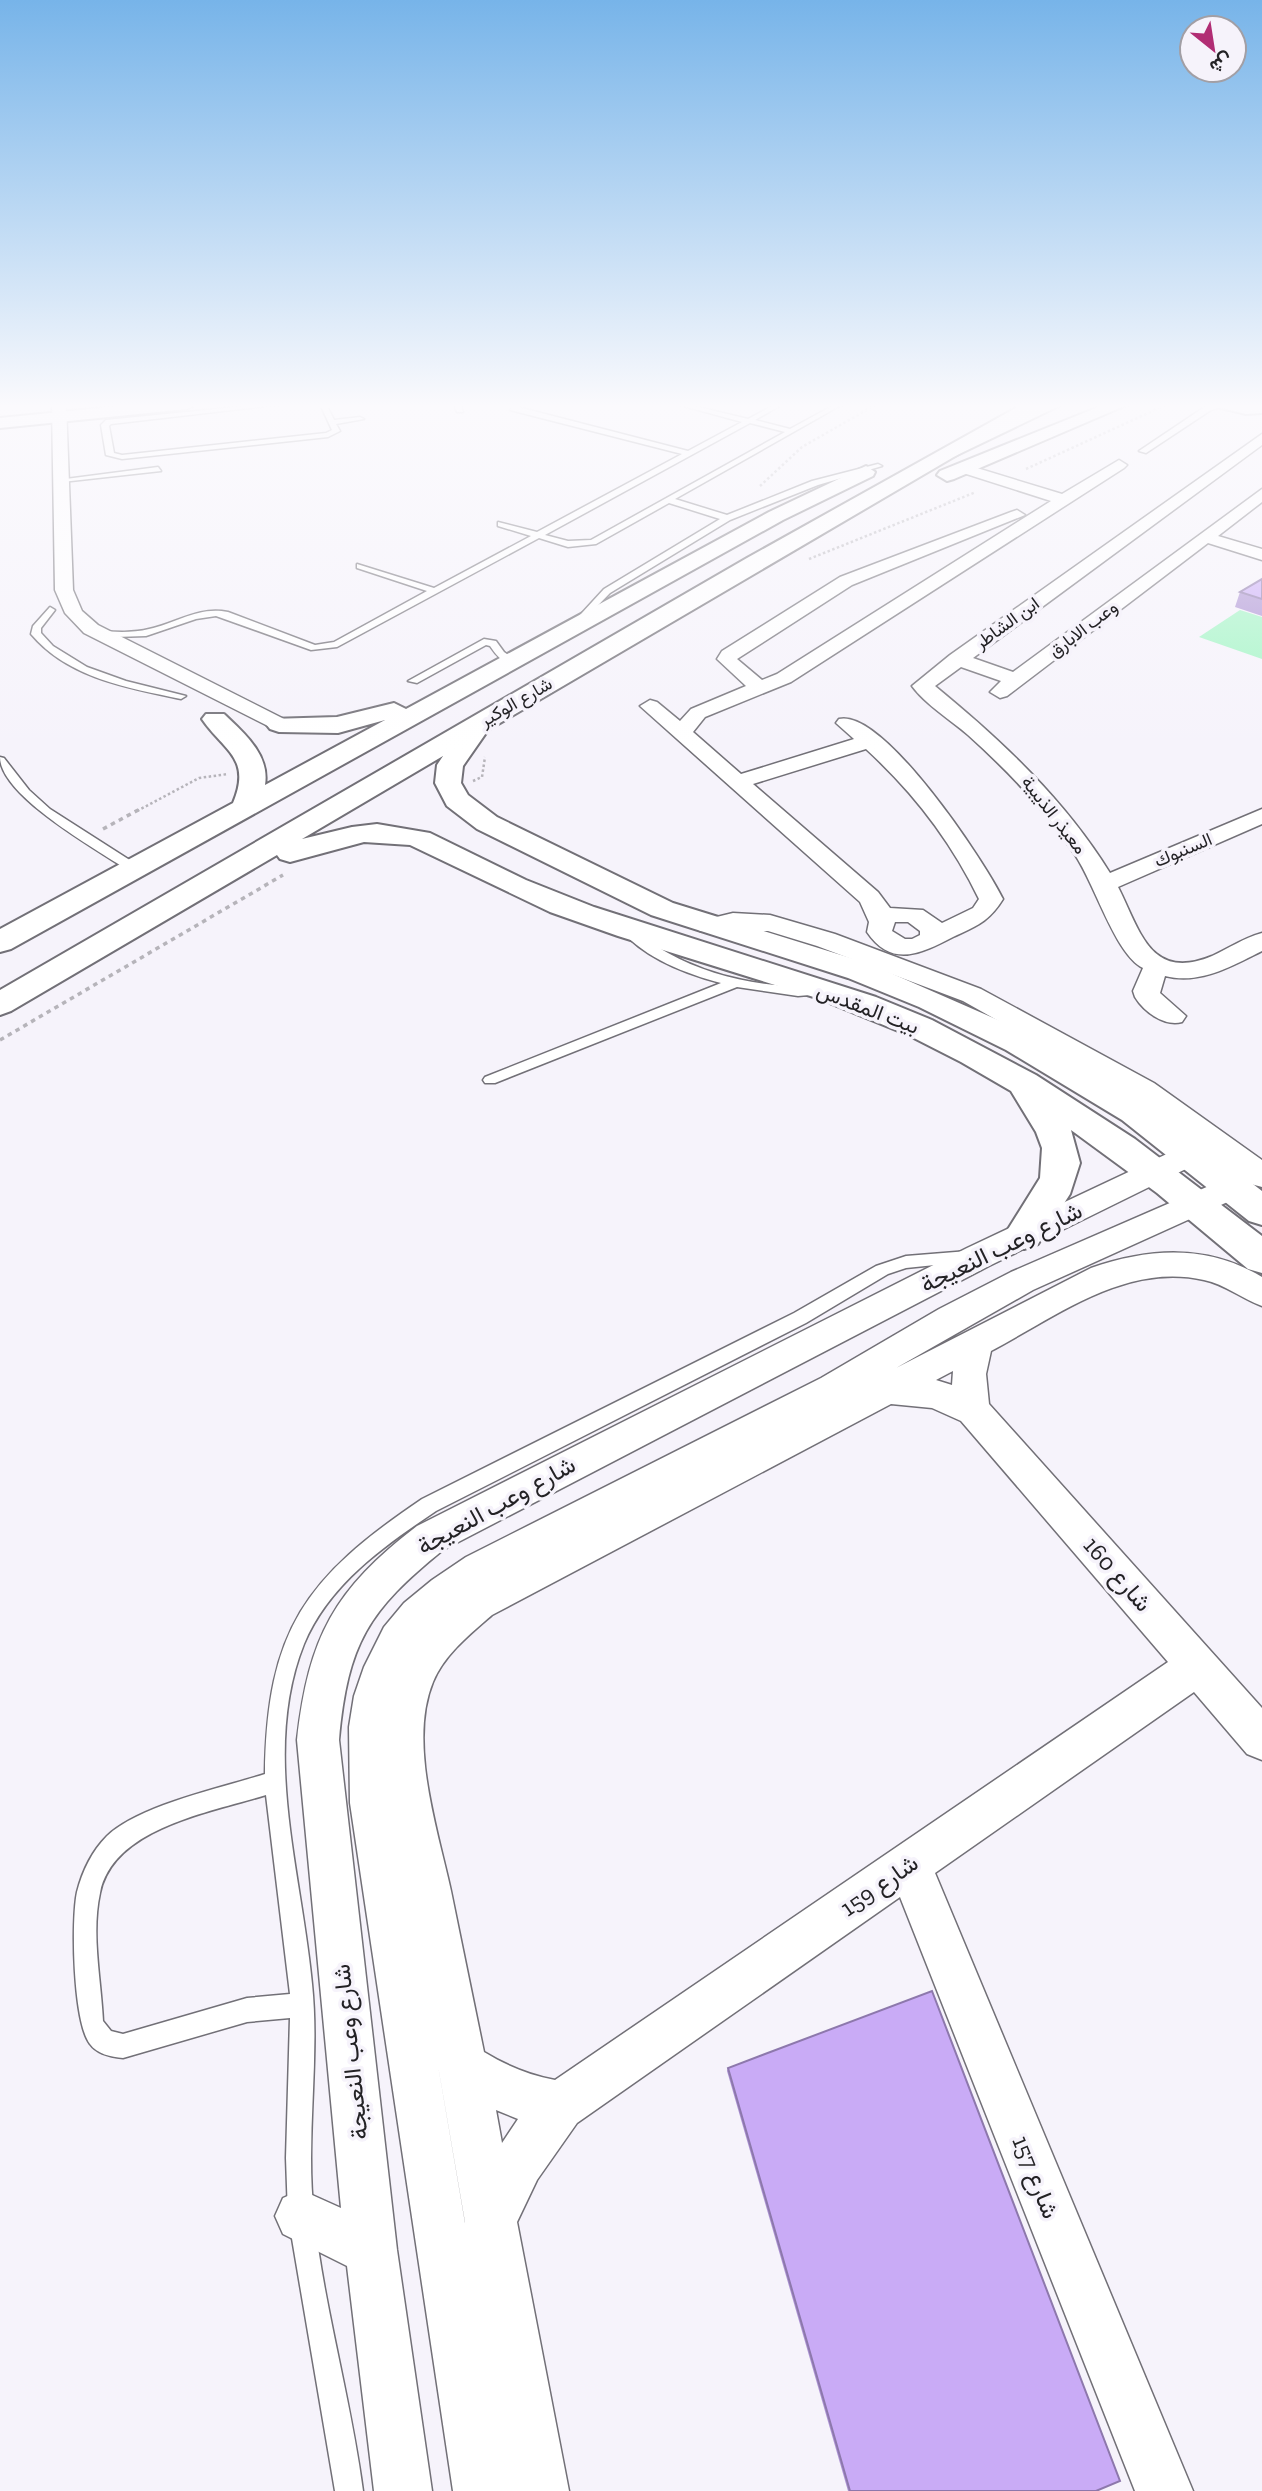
<svg xmlns="http://www.w3.org/2000/svg" width="1262" height="2491" viewBox="0 0 1262 2491" font-family="'Zilla Slab',Vazirmatn,serif">
<style>
.green{fill:#a3f5c5}
.lines{fill:none;stroke-linecap:round;stroke-linejoin:round}
.lane-casing{stroke:#727077;stroke-width:3}
.street-casing{stroke:#727077;stroke-width:3}
.secondary-casing{stroke:#727077;stroke-width:4}
.highway-casing{stroke:#727077;stroke-width:4}
.path-far1{stroke:#b6b4ba;stroke-width:2.5;stroke-dasharray:2.5 2.5;stroke-linecap:butt}
.path{stroke:#b6b4ba;stroke-width:3.5;stroke-dasharray:4.5 4.5;stroke-linecap:butt}
.lane{fill:#fff;fill-rule:evenodd}
.street{fill:#fff;fill-rule:evenodd}
.secondary{fill:#fff;fill-rule:evenodd}
.highway{fill:#fff;fill-rule:evenodd}
.wall{fill:#ad93d4}
.building{fill:#c9abf6;stroke:#8d78ac;stroke-width:2}
.labels{text-anchor:middle;dominant-baseline:central;stroke-width:7;stroke-linejoin:round;paint-order:stroke}
.far-street-label{font-size:18px;fill:#232225;stroke:#f6f3fb}
.street-label{font-size:21px;fill:#232225;stroke:#f6f3fb}
.near-street-label{font-size:24px;fill:#232225;stroke:#f6f3fb}
</style>
<rect width="100%" height="100%" fill="#f6f3fb"/>
<path class="green" d="M 1240,610 L 1262,617 L 1262,659 L 1199,637 Z"/>
<g class="lines">
<g class="lane-casing">
<g id="lane">
<path d="M 265,404 L 285,404 L 111,424 L 109,426 L 114,453 L 122,455 L 326,433 L 332,430 L 320,404 L 326,404 L 334,420 L 360,417 L 364,419 L 336,424 L 340,431 L 328,437 L 122,459 L 106,455 L 101,425 L 106,420 Z"/>
<path d="M 454,404 L 460,404 L 463,412 L 457,412 Z"/>
<path d="M 514,404 L 521,404 L 518,407 L 688,451 L 742,422 L 676,404 L 686,404 L 748,419 L 776,404 L 783,404 L 755,420 L 790,429 L 836,404 L 843,404 L 675,499 L 727,515 L 812,481 L 878,464 L 882,466 L 818,485 L 730,520 L 610,593 L 573,631 L 570,630 L 570,626 L 604,589 L 720,519 L 669,503 L 596,544 L 568,547 L 539,538 L 337,647 L 311,650 L 216,616 L 196,619 L 146,636 L 115,637 L 100,637 L 95,634 L 100,631 C 116,632 133,633 149,629 C 177,623 198,606 228,612 L 315,645 L 334,642 L 427,591 L 357,568 L 357,564 L 434,588 L 531,536 L 498,526 L 498,522 L 537,532 L 682,454 L 510,410 ZM 750,423 L 785,432 L 591,540 L 568,541 L 545,535 Z"/>
<path d="M 1219,404 L 1231,404 L 1211,410 L 1146,453 L 1139,451 L 1206,406 Z"/>
<path d="M 158,467 L 161,471 L 62,482 L 58,480 Z"/>
<path d="M 50,607 L 55,610 L 41,628 L 41,633 L 53,646 L 87,667 L 126,681 L 186,696 L 181,699 C 128,688 68,678 31,634 L 33,626 Z"/>
<path d="M 484,639 L 496,641 L 504,652 L 515,660 L 515,664 C 504,665 496,655 490,646 L 486,645 L 417,683 L 408,681 Z"/>
<path d="M 0,757 L 4,758 L 29,790 L 50,809 L 139,866 L 139,872 L 131,872 C 99,851 0,796 0,757 Z"/>
<path d="M 627,926 C 641,931 654,946 668,953 C 713,978 770,989 821,986 L 828,990 L 821,994 L 798,996 L 737,987 L 495,1083 L 485,1083 L 483,1080 L 485,1077 L 721,983 C 686,974 645,958 621,930 Z"/>
<path d="M 968,1251 L 974,1253 L 976,1257 L 974,1261 L 906,1268 L 888,1274 L 806,1323 L 436,1511 C 384,1546 329,1584 304,1644 C 261,1751 302,1874 312,1984 C 320,2061 305,2138 314,2216 C 324,2308 351,2399 363,2491 L 335,2491 L 288,2215 L 286,2158 L 290,2018 L 247,2022 L 123,2058 C 111,2057 97,2054 90,2044 C 73,2022 71,1920 77,1892 C 82,1872 92,1851 107,1836 C 140,1805 221,1788 265,1774 C 267,1630 305,1578 422,1499 L 794,1313 L 876,1266 L 906,1256 ZM 266,1795 L 290,1994 L 247,1998 L 123,2034 L 111,2031 L 103,2021 C 101,1979 91,1934 100,1893 C 113,1827 213,1812 266,1795 Z"/>
</g>
</g>
<g class="street-casing">
<g id="street">
<path d="M 52,404 L 66,404 L 73,590 L 82,611 L 98,625 L 286,720 L 289,724 L 286,728 L 272,728 L 84,633 L 65,613 L 55,590 Z"/>
<path d="M 1262,434 L 1262,445 L 973,658 L 1013,672 L 1262,489 L 1262,502 L 1218,536 L 1262,549 L 1262,560 L 1208,543 L 1007,696 L 1000,698 L 990,692 L 1001,681 L 961,667 L 935,686 C 1002,741 1064,799 1110,873 L 1262,809 L 1262,824 L 1118,887 C 1140,930 1150,982 1212,956 C 1229,948 1244,938 1262,933 L 1262,951 C 1232,966 1200,985 1165,976 L 1160,993 L 1186,1016 L 1182,1022 C 1165,1027 1144,1012 1135,997 L 1133,991 L 1143,968 C 1115,954 1095,884 1075,855 C 1046,810 1008,771 968,735 C 951,720 926,705 912,686 L 950,655 Z"/>
<path d="M 1119,460 L 1127,465 L 1124,468 L 791,682 L 705,717 L 693,732 L 741,774 L 854,739 L 836,723 L 839,719 C 883,708 985,862 1003,899 C 989,922 976,926 953,937 C 922,953 892,969 867,932 L 869,922 L 860,902 L 640,706 L 650,700 L 657,702 L 680,721 L 691,709 L 746,686 L 717,659 L 722,651 L 840,577 L 1011,512 L 1017,510 L 1025,515 L 852,585 L 737,659 L 762,680 L 777,674 L 1051,501 L 957,471 L 957,465 L 967,465 L 1062,494 ZM 866,749 C 913,792 951,841 979,899 L 973,908 L 942,923 L 923,910 L 890,908 L 878,892 L 753,784 ZM 895,922 L 908,922 L 920,931 L 920,935 L 912,939 L 905,939 L 892,931 Z"/>
<path d="M 733,913 L 770,915 L 835,934 L 981,989 L 1154,1083 L 1262,1160 L 1262,1187 L 1251,1184 L 1134,1097 L 963,1001 L 817,946 L 768,931 L 700,931 L 697,926 L 700,921 Z"/>
<path d="M 1190,1143 L 1200,1146 L 1205,1154 L 1200,1162 L 989,1266 L 443,1550 C 368,1611 348,1643 339,1740 L 397,2250 L 432,2491 L 374,2491 L 347,2266 L 283,2234 L 275,2216 L 283,2198 L 301,2190 L 341,2208 L 297,1740 C 309,1636 334,1590 417,1526 L 967,1248 Z"/>
<path d="M 1232,1176 L 1243,1179 L 1247,1187 L 1243,1195 L 1033,1290 L 896,1368 L 1091,1268 C 1149,1248 1207,1244 1262,1277 L 1262,1306 C 1242,1299 1225,1284 1204,1280 C 1126,1262 1057,1316 991,1351 L 986,1374 L 989,1404 L 1262,1708 L 1262,1760 L 1247,1754 L 1194,1692 L 935,1873 L 1193,2491 L 1135,2491 L 900,1897 L 577,2123 L 537,2180 L 517,2222 L 569,2491 L 511,2491 L 466,2230 L 511,2491 L 453,2491 L 350,1803 L 349,1727 L 354,1696 L 364,1667 L 384,1627 L 404,1603 L 432,1580 L 466,1557 L 821,1378 L 939,1309 L 1011,1272 ZM 953,1371 L 952,1385 L 936,1380 ZM 891,1404 L 932,1408 L 961,1421 L 1168,1662 L 555,2080 C 529,2075 507,2066 484,2052 C 473,1999 462,1945 451,1891 C 438,1831 408,1742 433,1682 C 444,1655 470,1634 492,1615 ZM 435,2048 L 465,2222 L 465,2223 ZM 496,2110 L 518,2119 L 502,2143 Z"/>
</g>
</g>
<g class="secondary-casing">
<g id="secondary">
<path d="M 140,404 L 196,404 L 187,409 L 0,428 L 0,418 Z"/>
<path d="M 1023,404 L 1044,404 L 488,730 L 463,766 L 461,783 L 468,795 L 497,817 L 673,903 L 870,964 L 1030,1034 L 1146,1102 L 1262,1191 L 1262,1225 L 1249,1221 L 1122,1120 L 1006,1050 L 919,1007 L 848,978 L 651,915 L 477,829 L 447,806 L 435,783 L 437,765 L 443,756 L 302,839 L 352,827 L 377,824 L 430,833 L 526,880 L 594,907 L 876,997 L 932,1020 L 1036,1075 L 1135,1139 L 1262,1236 L 1262,1273 L 1248,1269 L 1157,1193 L 1071,1130 L 1080,1163 L 1070,1194 L 1038,1244 L 1024,1249 L 1010,1244 L 1005,1234 L 1040,1178 L 1042,1148 L 1036,1132 L 1011,1091 L 961,1062 L 908,1035 L 820,999 L 618,936 L 550,912 L 410,845 L 364,842 L 290,862 L 280,859 L 277,855 L 11,1011 L 0,1015 L 0,990 L 747,558 Z"/>
<path d="M 1106,404 L 1129,404 L 954,479 L 947,481 L 937,475 L 940,471 Z"/>
<path d="M 1218,404 L 1262,404 L 1262,413 L 1246,414 L 1221,408 Z"/>
<path d="M 866,466 L 875,472 L 873,476 L 783,520 L 11,949 L 0,952 L 0,929 L 233,803 C 252,758 224,751 202,719 L 206,714 L 224,714 C 244,733 270,755 265,785 L 385,720 L 338,733 L 279,732 L 270,729 L 266,724 L 270,719 L 337,717 L 394,703 L 406,709 L 769,512 Z"/>
</g>
</g>
<g class="highway-casing">
<path id="highway" d="M 1041,404 L 1063,404 L 955,456 L 948,458 L 939,452 Z"/>
</g>
<g class="path-far1">
<path d="M 1026,469 L 1168,404"/>
<path d="M 760,486 L 802,447 L 877,404"/>
<path d="M 809,559 L 976,492"/>
<path d="M 473,781 L 482,777 L 485,757"/>
<path d="M 137,811 L 199,778 L 228,774"/>
</g>
<g class="path">
<path d="M 103,829 L 140,809"/>
<path d="M 0,1040 L 283,875"/>
</g>
<use href="#lane" class="lane"/>
<use href="#street" class="street"/>
<use href="#secondary" class="secondary"/>
<use href="#highway" class="highway"/>
</g>
<g class="wall">
<path d="M 1262,579 L 1262,616 L 1235,607 L 1240,592 Z"/>
<path d="M 728,2068 L 1096,2491 L 848,2491 L 727,2071 Z"/>
</g>
<g class="building">
<path d="M 1262,579 L 1262,599 L 1240,592 Z"/>
<path d="M 932,1991 L 1120,2481 L 1096,2491 L 850,2491 L 728,2068 Z"/>
</g>
<linearGradient id="sky" x2="0" y2="1"><stop stop-color="#77b4e9"/><stop offset="0.54" stop-color="#fbfafd"/><stop offset="1" stop-color="#fbfafd" stop-opacity="0"/></linearGradient>
<rect width="1262" height="752" fill="url(#sky)"/>
<g class="labels">
<g class="far-street-label">
<text transform="translate(1007 623) rotate(-36)">ابن الشاطر</text>
<text transform="translate(1083 629) rotate(-37)">وعب الابارق</text>
<text transform="translate(516 702) rotate(-30)">شارع الوكير</text>
<text transform="translate(1054 815) rotate(52)">معيذر الذيبية</text>
<text transform="translate(1183 850) rotate(-23)">السنبوك</text>
</g>
<g class="street-label">
<text transform="translate(868 1008) rotate(21)">بيت المقدس</text>
</g>
<g class="near-street-label">
<text transform="translate(1001 1247) rotate(-26)">شارع وعب النعيجة</text>
<text transform="translate(496 1505) rotate(-29)">شارع وعب النعيجة</text>
<text transform="translate(1118 1574) rotate(49)">شارع 160</text>
<text transform="translate(879 1885) rotate(-35)">شارع 159</text>
<text transform="translate(350 2052) rotate(-96)">شارع وعب النعيجة</text>
<text transform="translate(1036 2177) rotate(68)">شارع 157</text>
</g>
</g>
<g transform="translate(1213 49) rotate(150)"><circle r="33" fill="#f6f3fb" stroke="#a29fa5" stroke-width="2"/>
<path d="M0-5L12 26L0 18L-12 26Z" fill="#b12d74"/>
<text y="-10" font-size="19" font-weight="bold" text-anchor="middle" fill="#232225">ش</text>
</g>
</svg>
